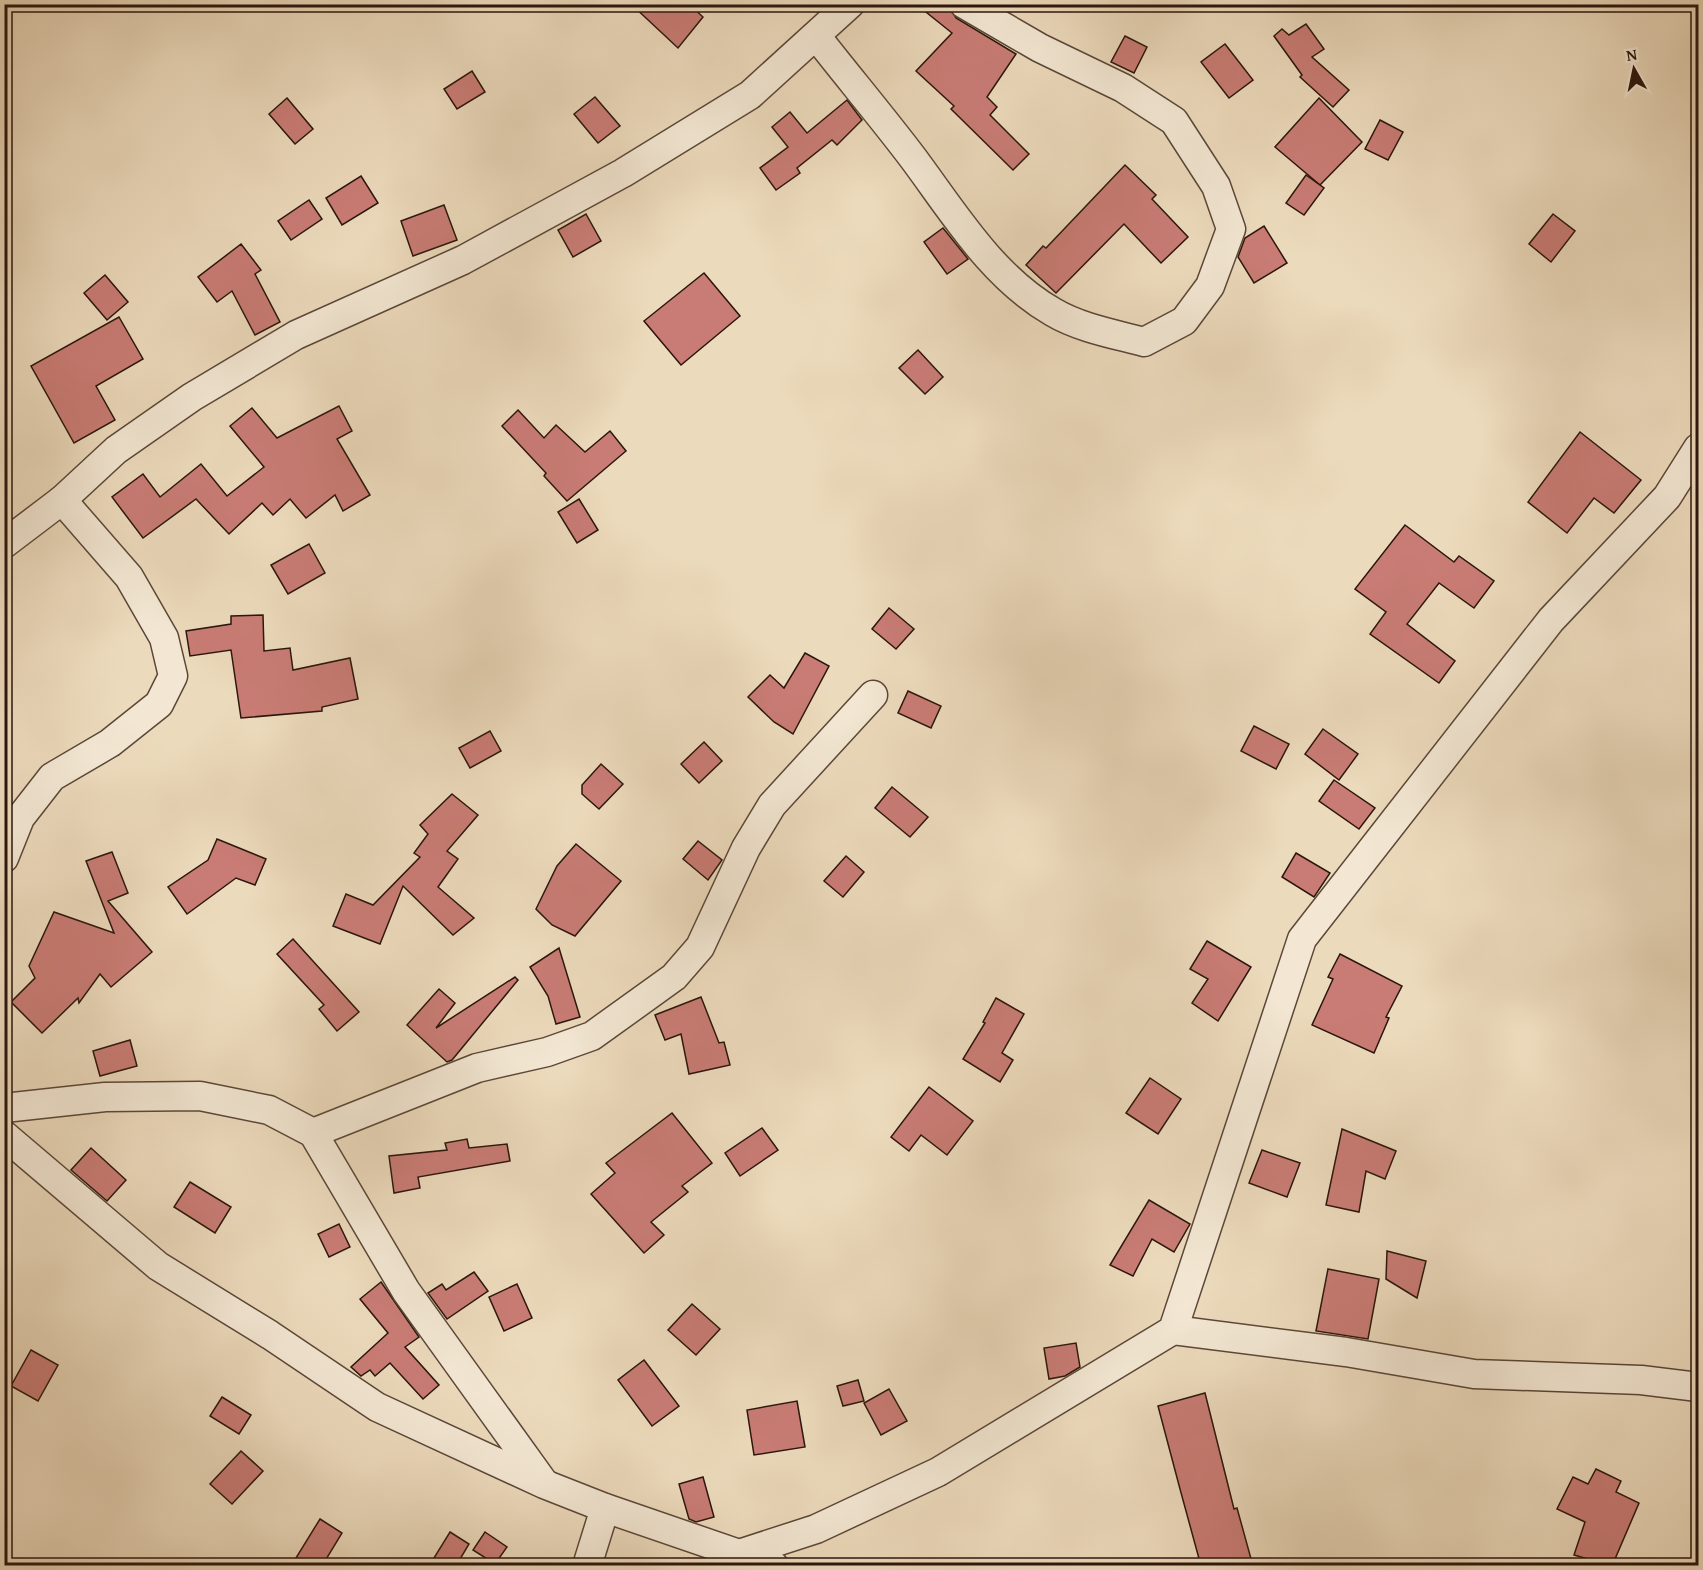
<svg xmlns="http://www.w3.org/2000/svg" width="1703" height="1570" viewBox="0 0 1703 1570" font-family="'Gentium Book Plus',serif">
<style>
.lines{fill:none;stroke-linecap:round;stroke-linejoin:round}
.stream{stroke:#6f7774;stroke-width:8}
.building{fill:#c97c75;stroke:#2b160c;stroke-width:1.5}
.minor-casing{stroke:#5b4738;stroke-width:31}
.minor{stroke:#f3e7d3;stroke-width:28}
</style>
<rect width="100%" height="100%" fill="#ecdabc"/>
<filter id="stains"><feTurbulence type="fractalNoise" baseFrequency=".00333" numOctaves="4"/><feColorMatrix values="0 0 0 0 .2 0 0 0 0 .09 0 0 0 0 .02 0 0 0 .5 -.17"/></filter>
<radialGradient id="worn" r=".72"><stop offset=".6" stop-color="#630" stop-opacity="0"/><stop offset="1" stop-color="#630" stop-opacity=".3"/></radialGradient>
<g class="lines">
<path class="stream" d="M 1689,4 L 1698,10"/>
</g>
<g class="building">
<path d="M 631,4 L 689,4 L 703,17 L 678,48 Z"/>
<path d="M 916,4 L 948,4 L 956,18 L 1016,54 L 987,97 L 997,107 L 990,115 L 1029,154 L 1013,170 L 951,109 L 954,106 L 916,71 L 952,33 Z"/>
<path d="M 1306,24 L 1324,49 L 1312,57 L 1349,90 L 1333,107 L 1300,77 L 1302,75 L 1274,36 L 1282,29 L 1289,35 Z"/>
<path d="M 1125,36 L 1147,47 L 1134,73 L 1111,62 Z"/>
<path d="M 1225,44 L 1253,80 L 1229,98 L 1201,62 Z"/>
<path d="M 472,71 L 485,92 L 457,109 L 444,89 Z"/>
<path d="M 595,97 L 620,126 L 598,143 L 574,114 Z"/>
<path d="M 287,98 L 313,129 L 295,144 L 269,114 Z"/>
<path d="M 1319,98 L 1362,142 L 1320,185 L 1275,147 Z"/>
<path d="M 847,100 L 862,120 L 837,145 L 832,140 L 797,168 L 800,173 L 776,190 L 760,168 L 788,147 L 772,127 L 790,112 L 807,133 Z"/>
<path d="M 1380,120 L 1403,132 L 1388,160 L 1365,149 Z"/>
<path d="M 1125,165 L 1156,195 L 1152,199 L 1188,237 L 1161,263 L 1124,224 L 1056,293 L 1026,265 L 1043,246 L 1046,248 Z"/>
<path d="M 1306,175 L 1324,188 L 1304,215 L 1286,203 Z"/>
<path d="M 361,176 L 378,203 L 342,225 L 326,198 Z"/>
<path d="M 309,200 L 322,219 L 291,240 L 278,221 Z"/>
<path d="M 444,205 L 457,240 L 413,256 L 401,221 Z"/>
<path d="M 586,214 L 601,241 L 573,257 L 558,230 Z"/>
<path d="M 1553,214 L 1575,231 L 1551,262 L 1529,244 Z"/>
<path d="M 1264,226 L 1287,263 L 1254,283 L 1238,257 L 1245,238 Z"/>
<path d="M 943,228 L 968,259 L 947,274 L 924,242 Z"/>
<path d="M 241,244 L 261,270 L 255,274 L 280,322 L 255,335 L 232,291 L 217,302 L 198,277 Z"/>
<path d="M 704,273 L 740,316 L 681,365 L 644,321 Z"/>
<path d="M 105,275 L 128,302 L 107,320 L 84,293 Z"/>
<path d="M 119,317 L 143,359 L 96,386 L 115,420 L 74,443 L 31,366 Z"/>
<path d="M 918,350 L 943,377 L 925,394 L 899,368 Z"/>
<path d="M 339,406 L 352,431 L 337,439 L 370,495 L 343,511 L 335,495 L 306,518 L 290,499 L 273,515 L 262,503 L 229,534 L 196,499 L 143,538 L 112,497 L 143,474 L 160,497 L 201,464 L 227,496 L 264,467 L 230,426 L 252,408 L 277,438 Z"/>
<path d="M 518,410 L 544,438 L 556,425 L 585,452 L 610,431 L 626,451 L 567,501 L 544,476 L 546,473 L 502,426 Z"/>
<path d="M 1580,432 L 1641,480 L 1614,513 L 1594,498 L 1567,533 L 1528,502 Z"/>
<path d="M 579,499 L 598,530 L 577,543 L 558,512 Z"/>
<path d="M 1405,525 L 1454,562 L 1459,556 L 1494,581 L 1474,608 L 1439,583 L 1407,624 L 1455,661 L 1439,683 L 1370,634 L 1386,612 L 1355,589 Z"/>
<path d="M 309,544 L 325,573 L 288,594 L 271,565 Z"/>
<path d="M 889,608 L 914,629 L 896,649 L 872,629 Z"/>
<path d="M 263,615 L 264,651 L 290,648 L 293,670 L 350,658 L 358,699 L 322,707 L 322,711 L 241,718 L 231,650 L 190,656 L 186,631 L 231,624 L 231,616 Z"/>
<path d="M 805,653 L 829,666 L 793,734 L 774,722 L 748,697 L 770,675 L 784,688 Z"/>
<path d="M 908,691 L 941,706 L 931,728 L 898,713 Z"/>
<path d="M 1254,726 L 1289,744 L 1276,769 L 1241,751 Z"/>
<path d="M 1323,729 L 1358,754 L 1339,780 L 1305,754 Z"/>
<path d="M 490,731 L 501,751 L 470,768 L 459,748 Z"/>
<path d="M 704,742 L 722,761 L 699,783 L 681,764 Z"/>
<path d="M 601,764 L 623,784 L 599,809 L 582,794 L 582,785 Z"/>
<path d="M 1334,780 L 1375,808 L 1359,829 L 1319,801 Z"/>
<path d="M 892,787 L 928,817 L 910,837 L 875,808 Z"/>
<path d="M 452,794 L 478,815 L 447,851 L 458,859 L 438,887 L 474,918 L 453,935 L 403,886 L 380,944 L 333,926 L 346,894 L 373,905 L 420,857 L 414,853 L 428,834 L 420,825 Z"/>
<path d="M 217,839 L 266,859 L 255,885 L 236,878 L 187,914 L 168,887 L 208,860 Z"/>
<path d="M 698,841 L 722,860 L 708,880 L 683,859 Z"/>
<path d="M 576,844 L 621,881 L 575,936 L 552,925 L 536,909 L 557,866 Z"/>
<path d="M 112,852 L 128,893 L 108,901 L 152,952 L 111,987 L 100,974 L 79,1003 L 78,998 L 42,1033 L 11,1002 L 35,978 L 29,966 L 54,912 L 114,933 L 86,861 Z"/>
<path d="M 1296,853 L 1330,873 L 1314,897 L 1282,877 Z"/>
<path d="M 846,856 L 864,872 L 843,897 L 824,881 Z"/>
<path d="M 293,939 L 359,1012 L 337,1031 L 319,1009 L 324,1005 L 277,954 Z"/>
<path d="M 1207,941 L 1251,967 L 1218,1021 L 1192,1003 L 1208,979 L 1190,969 Z"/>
<path d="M 559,948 L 580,1017 L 556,1024 L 548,996 L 530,967 Z"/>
<path d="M 1340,954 L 1402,986 L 1386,1017 L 1389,1018 L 1374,1053 L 1312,1025 L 1333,979 L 1328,977 Z"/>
<path d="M 515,977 L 518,980 L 452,1060 L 447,1062 L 407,1025 L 439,989 L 455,1003 L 436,1028 Z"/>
<path d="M 701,997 L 719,1043 L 724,1042 L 730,1065 L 689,1074 L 681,1034 L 665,1040 L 655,1015 Z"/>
<path d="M 996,998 L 1024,1014 L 1002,1053 L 1013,1060 L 1000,1082 L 963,1059 L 985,1023 L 983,1022 Z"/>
<path d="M 130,1040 L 137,1066 L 100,1076 L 93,1051 Z"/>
<path d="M 1150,1078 L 1181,1099 L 1158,1134 L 1126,1113 Z"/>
<path d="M 929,1087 L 973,1121 L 947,1155 L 921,1135 L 909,1151 L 891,1137 Z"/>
<path d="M 672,1113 L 712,1163 L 682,1186 L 688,1192 L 651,1222 L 664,1235 L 644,1253 L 591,1194 L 615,1173 L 606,1163 Z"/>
<path d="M 762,1128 L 778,1150 L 740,1176 L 725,1153 Z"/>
<path d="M 1342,1129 L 1396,1151 L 1385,1179 L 1366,1171 L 1359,1212 L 1326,1205 Z"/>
<path d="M 467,1139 L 469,1148 L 507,1144 L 510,1161 L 418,1177 L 420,1188 L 394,1193 L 389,1156 L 447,1150 L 445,1143 Z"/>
<path d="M 91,1148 L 126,1180 L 107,1201 L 71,1170 Z"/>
<path d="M 1262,1150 L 1300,1163 L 1287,1197 L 1249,1183 Z"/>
<path d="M 190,1182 L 231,1207 L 215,1233 L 174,1207 Z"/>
<path d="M 1149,1200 L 1190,1224 L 1174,1252 L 1152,1239 L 1133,1276 L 1110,1265 Z"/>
<path d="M 339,1224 L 350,1247 L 329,1257 L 318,1234 Z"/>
<path d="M 1387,1251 L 1426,1261 L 1417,1298 L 1386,1279 Z"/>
<path d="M 1328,1269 L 1379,1279 L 1368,1339 L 1316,1331 Z"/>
<path d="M 474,1272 L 488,1291 L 447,1319 L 428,1293 L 442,1284 L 446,1290 Z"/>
<path d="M 381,1282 L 419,1337 L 405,1347 L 439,1385 L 423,1399 L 390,1363 L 375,1376 L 370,1370 L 361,1376 L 351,1367 L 388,1333 L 360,1299 Z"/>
<path d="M 517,1284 L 532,1318 L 504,1331 L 489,1297 Z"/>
<path d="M 692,1304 L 720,1329 L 696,1355 L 668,1330 Z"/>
<path d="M 1076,1343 L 1080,1367 L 1065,1376 L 1049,1379 L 1044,1348 Z"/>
<path d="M 31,1350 L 58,1365 L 38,1401 L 11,1386 Z"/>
<path d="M 644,1360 L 679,1406 L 652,1426 L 618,1380 Z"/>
<path d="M 858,1380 L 864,1401 L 843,1406 L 837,1386 Z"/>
<path d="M 889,1389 L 907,1421 L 881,1435 L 864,1403 Z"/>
<path d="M 1205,1393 L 1234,1509 L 1237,1508 L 1253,1566 L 1201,1566 L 1180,1489 L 1158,1406 Z"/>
<path d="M 222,1397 L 251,1415 L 239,1434 L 210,1416 Z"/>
<path d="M 797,1401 L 805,1447 L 754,1455 L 747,1410 Z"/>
<path d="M 241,1451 L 263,1471 L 232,1504 L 210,1484 Z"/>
<path d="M 1596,1469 L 1621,1481 L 1616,1492 L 1639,1503 L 1612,1566 L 1574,1555 L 1585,1522 L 1557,1509 L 1573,1477 L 1588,1484 Z"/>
<path d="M 703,1477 L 714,1517 L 696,1522 L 689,1519 L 679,1484 Z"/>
<path d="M 320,1519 L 342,1533 L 322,1566 L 291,1566 Z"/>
<path d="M 450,1532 L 469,1544 L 456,1566 L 429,1566 Z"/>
<path d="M 485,1532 L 507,1547 L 495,1564 L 473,1550 Z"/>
</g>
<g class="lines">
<g class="minor-casing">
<g id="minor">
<path d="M 817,37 C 849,78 882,117 913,158 C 954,213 992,277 1053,312 C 1080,328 1114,334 1144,342 L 1184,321 L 1210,286 L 1231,229 L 1216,186 L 1174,121 L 1123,88 L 1040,48 L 964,4"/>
<path d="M 4,544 L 62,500 L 116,450 L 192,397 L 296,335 L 463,260 L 623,173 L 750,95 L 850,4"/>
<path d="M 4,858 L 20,818 L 52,777 L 110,743 L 159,704 L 173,676 L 164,638 L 129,577 L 62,500"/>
<path d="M 4,1108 L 105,1097 L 200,1096 L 269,1110 L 313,1133 L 406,1291 L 544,1483"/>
<path d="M 313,1133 L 477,1068 L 547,1052 L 592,1036 L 674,977 L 700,947 L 746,848 L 772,805 L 873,695"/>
<path d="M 4,1135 L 158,1266 L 270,1335 L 377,1407 L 544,1484 L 605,1508 L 774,1566"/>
<path d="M 1173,1330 L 1346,1352 L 1474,1374 L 1641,1380 L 1698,1387"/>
<path d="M 739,1554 L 816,1529 L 938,1472 L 1173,1330 L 1302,939 L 1551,620 L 1667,497 L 1698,448"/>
<path d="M 587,1566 L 605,1508"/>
</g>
</g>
<use href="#minor" class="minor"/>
</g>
<rect width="1703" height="1570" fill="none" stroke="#ecdabc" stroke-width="24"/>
<rect x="6" y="6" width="1691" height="1558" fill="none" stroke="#2b160c" stroke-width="3"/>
<rect x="12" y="12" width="1679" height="1546" fill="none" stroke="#2b160c" stroke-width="1.5"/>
<g transform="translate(1634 69) rotate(351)" stroke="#f3e7d3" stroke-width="4.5" paint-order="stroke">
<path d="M0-4.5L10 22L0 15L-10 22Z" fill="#2b160c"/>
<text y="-9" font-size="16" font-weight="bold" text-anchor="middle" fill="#2b160c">N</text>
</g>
<rect width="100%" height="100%" filter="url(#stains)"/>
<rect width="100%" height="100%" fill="url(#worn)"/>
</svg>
